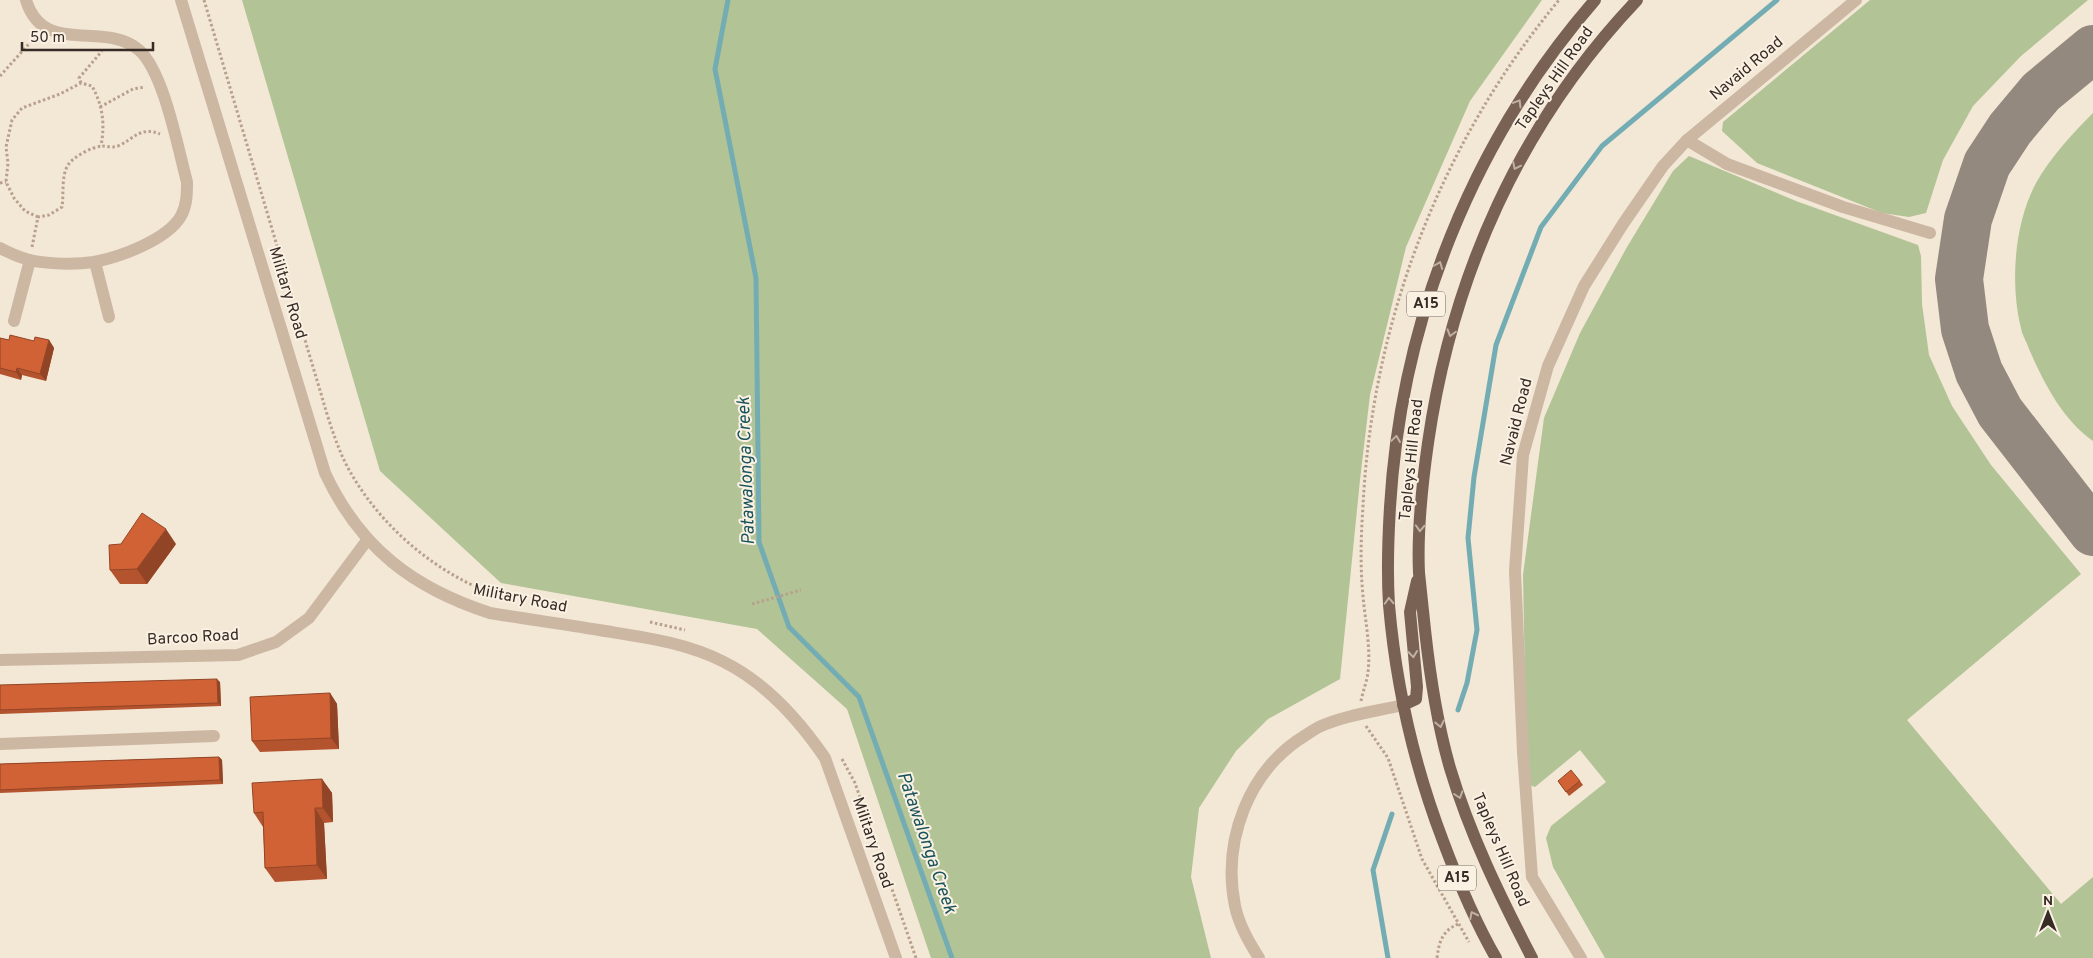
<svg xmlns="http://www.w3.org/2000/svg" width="2093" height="958" viewBox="0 0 2093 958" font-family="Overpass,sans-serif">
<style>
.green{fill:#b2c395}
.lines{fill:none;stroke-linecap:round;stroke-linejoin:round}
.stream{stroke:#73adb3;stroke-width:5}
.taxiway{stroke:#94897e;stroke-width:48}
.path{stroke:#b8a18c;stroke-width:3;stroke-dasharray:2.5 2.5;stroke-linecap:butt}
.minor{stroke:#ccb7a2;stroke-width:12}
.major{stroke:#796254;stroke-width:12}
.wall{fill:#b4542e}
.shaded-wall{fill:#924526}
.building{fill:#d16236;stroke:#924526}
.oneway{stroke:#c0b1a3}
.labels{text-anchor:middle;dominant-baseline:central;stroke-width:4;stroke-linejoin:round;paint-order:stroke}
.shield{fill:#fbf1e3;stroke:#71665e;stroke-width:1}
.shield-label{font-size:15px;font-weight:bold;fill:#362b25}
.street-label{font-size:16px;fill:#362b25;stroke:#fbf1e3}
.water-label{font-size:18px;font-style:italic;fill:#17535b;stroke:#fbf1e3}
</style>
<rect width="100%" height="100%" fill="#f3e7d6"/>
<g class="green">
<path d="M 242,0 L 1542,0 L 1470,101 L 1406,247 L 1370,395 L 1360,480 L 1340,679 L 1268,719 L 1236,751 L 1199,808 L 1191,877 L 1211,958 L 931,958 L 847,709 L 757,629 L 501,583 L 380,471 Z"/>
<path d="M 1870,0 L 2088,0 L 2021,56 L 1973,106 L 1943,160 L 1926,213 L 1909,217 L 1882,213 L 1757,163 L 1722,131 L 1723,122 Z"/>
<path d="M 2093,113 L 2093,441 C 2062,419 2044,383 2029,349 C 2027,342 2022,335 2021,328 C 2010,284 2014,224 2036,183 C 2050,158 2072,134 2093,113 Z"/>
<path d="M 1689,156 L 1796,201 L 1918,245 L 1921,256 L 1922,304 L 1929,355 L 1952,406 L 1991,465 L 2081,574 L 1907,720 L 2061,904 L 2093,877 L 2093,958 L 1605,958 L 1553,867 L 1546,838 L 1551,826 L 1606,782 L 1580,750 L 1535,787 L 1530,785 L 1525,684 L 1523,575 L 1544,418 L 1580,333 L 1627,247 L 1673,171 Z"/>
</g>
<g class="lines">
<g class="stream">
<path d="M 728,0 L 715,69 L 756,278 L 759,542 L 789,627 L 859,697 L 952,958"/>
<path d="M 1458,710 L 1467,683 L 1477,630 L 1468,538 L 1474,477 L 1496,345 L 1541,227 L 1602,146 L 1777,0"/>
<path d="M 1388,958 L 1373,870 L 1392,814"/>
</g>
<path class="taxiway" d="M 2093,49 L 2041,92 L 2010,129 L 1987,164 L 1968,219 L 1959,279 L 1965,329 L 1979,372 L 2000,412 L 2093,532"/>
<g class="path">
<path d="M 204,0 L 327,414 C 333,433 339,451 348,468 C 382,530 442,579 510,600"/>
<path d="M 0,76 L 36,36"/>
<path d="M 81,83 L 79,78 L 102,51"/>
<path d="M 100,107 L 133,89 L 145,87"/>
<path d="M 0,183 L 6,182"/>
<path d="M 38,217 L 25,211 L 14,198 L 6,182 L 8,163 L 6,147 L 12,120 L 22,108 L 60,94 L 81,83 L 92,86 C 103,106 105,124 101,146"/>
<path d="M 32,247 L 38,217 L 49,215 L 62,207 C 64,194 61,176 68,165 C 74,156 92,147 102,146 C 107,146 113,148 118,146 C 134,139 140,126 160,134"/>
<path d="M 752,604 L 801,590"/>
<path d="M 650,622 L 685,630"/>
<path d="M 1361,701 C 1363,691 1367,681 1368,672 C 1371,647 1365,620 1363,596 C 1360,566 1361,536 1363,506 C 1372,322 1441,142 1559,0"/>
<path d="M 1366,726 L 1388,758 L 1422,859 L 1469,942"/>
<path d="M 842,759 L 855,783 L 916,958"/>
<path d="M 1437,958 C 1439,942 1442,931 1458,924"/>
</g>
<g class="minor">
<path d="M 181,0 L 325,473 C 360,548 413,588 490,613 C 527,619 563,624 599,630 C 642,637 685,642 724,662 C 766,683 799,720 825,758 L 896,958"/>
<path d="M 1687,140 L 1727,164 L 1843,207 L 1930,233"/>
<path d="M 0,248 C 9,253 19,257 29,260 C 48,264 74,265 94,262 C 120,257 167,240 181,216 C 187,205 187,194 187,182 C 178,149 164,72 139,50 C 105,20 43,57 26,0"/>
<path d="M 95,262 L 109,317"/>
<path d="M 14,321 L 30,260"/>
<path d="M 0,660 L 238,655 L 276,642 L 309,618 L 368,539"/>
<path d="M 0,744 L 214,736"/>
<path d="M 1259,958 C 1249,942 1239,925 1235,906 C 1222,841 1248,770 1306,735 C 1312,731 1319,726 1326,724 C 1350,714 1378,711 1403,705"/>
<path d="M 1581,958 L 1532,877 L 1523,752 L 1515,571 L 1523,455 L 1548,366 L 1584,286 L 1623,224 L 1663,166 L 1687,140 L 1856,0"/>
</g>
<g class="major">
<path d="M 1403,705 L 1416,699 L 1417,687 L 1410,612 L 1417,581"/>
<path d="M 1496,958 C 1474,920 1458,881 1443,841 C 1414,765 1396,686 1389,605 C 1387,573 1388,540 1390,507 C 1401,321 1472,141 1595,0"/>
<path d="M 1532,958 C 1500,896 1470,835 1450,768 C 1437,723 1430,676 1425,630 C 1423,611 1421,592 1419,573 C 1417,530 1422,485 1428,443 C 1452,276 1520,123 1637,0"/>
</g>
</g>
<g class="wall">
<path d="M 0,338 L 9,340 L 34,341 L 49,340 L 54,348 L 46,381 L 22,375 L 21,380 L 0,374 Z"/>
<path d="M 176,544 L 147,584 L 120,584 L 110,570 Z"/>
<path d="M 220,682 L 221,706 L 0,714 L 0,685 Z"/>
<path d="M 330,693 L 337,704 L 339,749 L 260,752 L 252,741 Z"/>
<path d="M 219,757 L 222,760 L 223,784 L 0,793 L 0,764 Z"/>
<path d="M 322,779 L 332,793 L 333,822 L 324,823 L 327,879 L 275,882 L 265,868 L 263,827 L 254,813 Z"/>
<path d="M 1558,781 L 1580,781 L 1583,785 L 1569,796 Z"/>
</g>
<g class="shaded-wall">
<path d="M 49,340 L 54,348 L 46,381 L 40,374 Z"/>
<path d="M 17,368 L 22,375 L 21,380 L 16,372 Z"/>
<path d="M 166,529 L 176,544 L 147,584 L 137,569 Z"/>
<path d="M 217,679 L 220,682 L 221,706 L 218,703 Z"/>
<path d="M 330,693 L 337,704 L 339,749 L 331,738 Z"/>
<path d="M 219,757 L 222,760 L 223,784 L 220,780 Z"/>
<path d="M 322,779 L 332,793 L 333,822 L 323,808 Z"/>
<path d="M 315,808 L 324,823 L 327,879 L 317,865 Z"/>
</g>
<g class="building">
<path d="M 10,335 L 34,341 L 35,337 L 49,340 L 40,374 L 17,368 L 16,372 L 0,368 L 0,338 L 9,340 Z"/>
<path d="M 142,513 L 166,529 L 137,569 L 110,570 L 109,545 L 121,544 Z"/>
<path d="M 217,679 L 218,703 L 0,710 L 0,685 Z"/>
<path d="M 330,693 L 331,738 L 252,741 L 250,697 Z"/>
<path d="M 219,757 L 220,780 L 0,790 L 0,764 Z"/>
<path d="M 1571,770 L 1580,781 L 1566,792 L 1558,781 Z"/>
<path d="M 322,779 L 323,808 L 315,808 L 317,865 L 265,868 L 263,812 L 254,813 L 252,783 Z"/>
</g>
<defs><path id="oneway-chevron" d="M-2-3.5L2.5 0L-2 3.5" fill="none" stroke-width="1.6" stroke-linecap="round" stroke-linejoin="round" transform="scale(1.25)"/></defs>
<g class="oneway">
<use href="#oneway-chevron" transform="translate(1518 103) rotate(-59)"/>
<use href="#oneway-chevron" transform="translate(1516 166) rotate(116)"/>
<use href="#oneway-chevron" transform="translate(1439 265) rotate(-69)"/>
<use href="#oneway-chevron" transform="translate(1451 333) rotate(106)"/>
<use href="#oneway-chevron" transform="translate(1396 439) rotate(-82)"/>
<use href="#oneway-chevron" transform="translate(1420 528) rotate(93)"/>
<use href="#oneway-chevron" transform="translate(1389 601) rotate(-93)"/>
<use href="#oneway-chevron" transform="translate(1413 654) rotate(84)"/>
<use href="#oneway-chevron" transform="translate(1440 724) rotate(78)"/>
<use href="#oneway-chevron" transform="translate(1459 795) rotate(72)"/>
<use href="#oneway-chevron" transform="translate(1473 915) rotate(-117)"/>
</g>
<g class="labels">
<g class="shield">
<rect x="1407" y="291.5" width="38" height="25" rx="4"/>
<rect x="1438" y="865.5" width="38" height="25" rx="4"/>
</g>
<g class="shield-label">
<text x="1426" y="304">A15</text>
<text x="1457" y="878">A15</text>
</g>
<g class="street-label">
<text transform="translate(1747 69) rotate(-40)">Navaid Road</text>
<text transform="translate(1555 79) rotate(-55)">Tapleys Hill Road</text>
<text transform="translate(287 293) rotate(73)">Military Road</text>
<text transform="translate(1517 422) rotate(-76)">Navaid Road</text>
<text transform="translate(1412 460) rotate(-84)">Tapleys Hill Road</text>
<text transform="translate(520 599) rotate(11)">Military Road</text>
<text transform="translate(193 638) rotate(-3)">Barcoo Road</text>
<text transform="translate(872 843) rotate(71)">Military Road</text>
<text transform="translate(1500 850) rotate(67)">Tapleys Hill Road</text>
</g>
<g class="water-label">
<text transform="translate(747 471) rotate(-92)">Patawalonga Creek</text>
<text transform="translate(926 843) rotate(71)">Patawalonga Creek</text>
</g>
</g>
<g transform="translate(2048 913)" stroke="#fbf1e3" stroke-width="4" paint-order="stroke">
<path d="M0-4L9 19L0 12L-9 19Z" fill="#362b25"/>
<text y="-8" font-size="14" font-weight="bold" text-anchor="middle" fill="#362b25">N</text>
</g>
<path d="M22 42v8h131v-8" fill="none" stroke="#362b25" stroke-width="2.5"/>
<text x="30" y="42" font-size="15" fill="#362b25" stroke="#fbf1e3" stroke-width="4" paint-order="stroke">50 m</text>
</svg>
